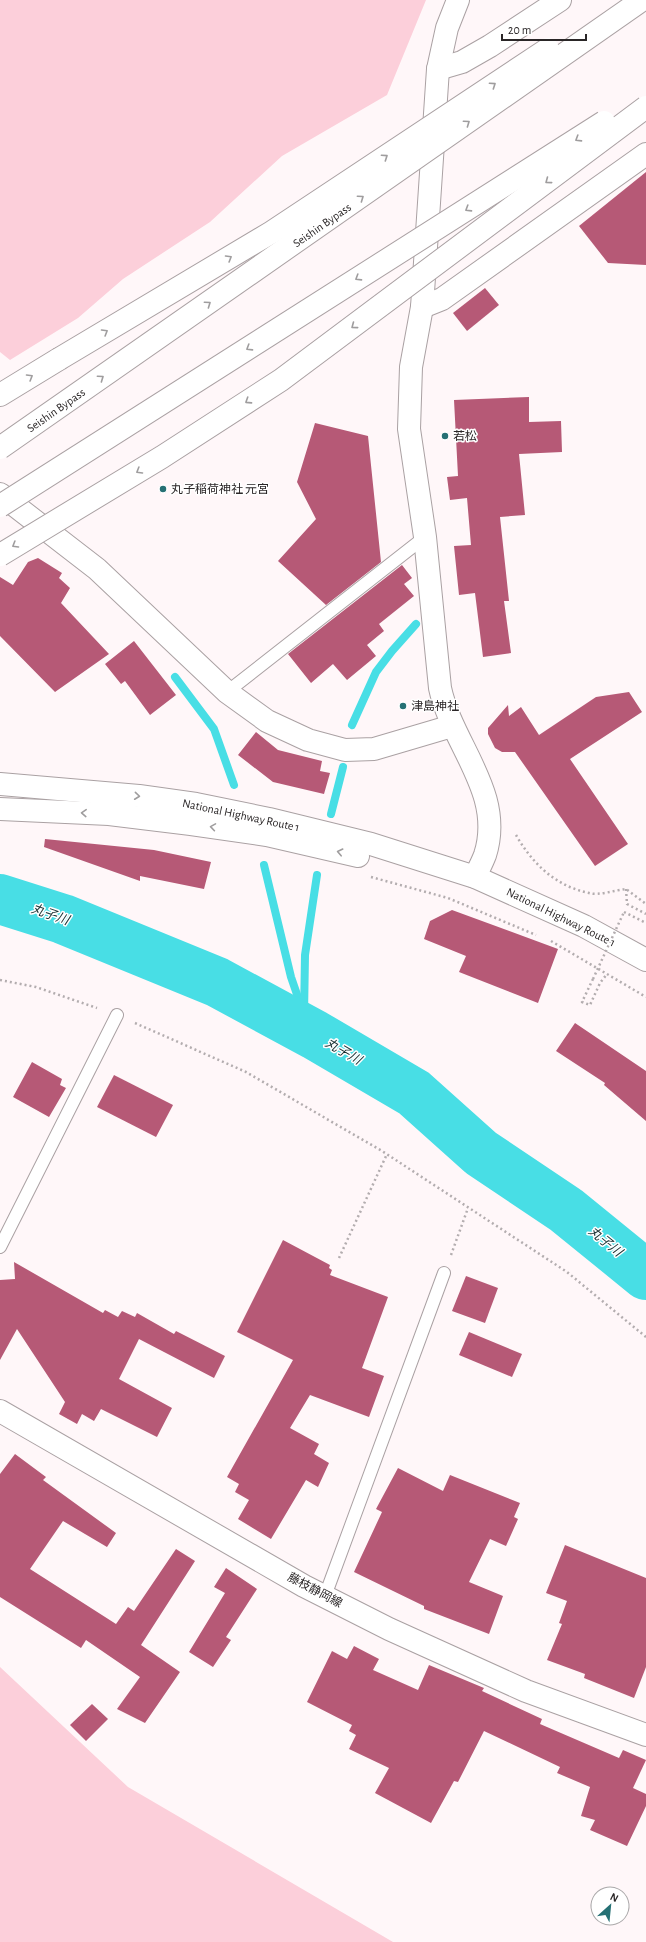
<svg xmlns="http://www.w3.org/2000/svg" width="646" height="1942" viewBox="0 0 646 1942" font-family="'Alegreya Sans','Noto Sans JP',sans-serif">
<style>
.green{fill:#fccfda}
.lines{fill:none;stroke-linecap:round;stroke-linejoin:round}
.stream{stroke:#48dee5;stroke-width:8}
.river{stroke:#48dee5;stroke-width:50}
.building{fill:#b65976}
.lane-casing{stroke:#aaa1a3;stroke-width:14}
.street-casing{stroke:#aaa1a3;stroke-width:24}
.secondary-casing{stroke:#aaa1a3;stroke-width:24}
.highway-casing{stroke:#aaa1a3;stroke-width:24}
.path{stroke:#b3adaf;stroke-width:2.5;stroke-dasharray:2 3;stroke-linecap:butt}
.lane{stroke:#fff;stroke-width:12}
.street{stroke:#fff;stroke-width:22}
.secondary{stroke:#fff;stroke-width:22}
.highway{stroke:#fff;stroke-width:22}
.highway-bridge-casing{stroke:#aaa1a3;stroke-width:24;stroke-linecap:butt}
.path-bridge{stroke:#b3adaf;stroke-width:2.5;stroke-dasharray:2 3;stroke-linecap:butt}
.highway-bridge{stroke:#fff;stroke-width:22}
.oneway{stroke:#9f9d9e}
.poi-dot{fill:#257074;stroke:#fff;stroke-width:1.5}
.labels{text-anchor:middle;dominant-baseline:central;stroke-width:3;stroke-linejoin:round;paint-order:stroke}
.street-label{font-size:12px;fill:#2a2627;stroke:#fff}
.poi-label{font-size:12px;fill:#2a2627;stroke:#fff;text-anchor:start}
.water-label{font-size:13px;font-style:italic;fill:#183031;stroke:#fff}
</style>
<rect width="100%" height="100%" fill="#fff7f9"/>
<g class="green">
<path d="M 0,0 L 426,0 L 387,95 L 282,156 L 210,222 L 123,279 L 78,318 L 10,360 L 0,352 Z"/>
<path d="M 0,1667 L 128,1787 L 393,1942 L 0,1942 Z"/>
</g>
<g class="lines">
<g class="stream">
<path d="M 175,677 L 214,729 L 234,785"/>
<path d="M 352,725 L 376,672 L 392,651 L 416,624"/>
<path d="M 331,814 L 343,767"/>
<path d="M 264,865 L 291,977 L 302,1009"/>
<path d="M 315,1035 L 304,1015 L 305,955 L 317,875"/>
</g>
<path class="river" d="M 0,899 L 63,919 L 217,982 L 315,1035 L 414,1093 L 481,1153 L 566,1210 L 646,1275"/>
</g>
<g class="building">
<path d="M 646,172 L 646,265 L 608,263 L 579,226 Z"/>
<path d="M 485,288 L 499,305 L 467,331 L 453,313 Z"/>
<path d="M 529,397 L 529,422 L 561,421 L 562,452 L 519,454 L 525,515 L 500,517 L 509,601 L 504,601 L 511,653 L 483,657 L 475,593 L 459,595 L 454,546 L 471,545 L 467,498 L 450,500 L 447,477 L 458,476 L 454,400 Z"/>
<path d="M 315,423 L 368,436 L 381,562 L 326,605 L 278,561 L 316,519 L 297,482 Z"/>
<path d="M 38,558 L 62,573 L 59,578 L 70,588 L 61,603 L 109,654 L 55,692 L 0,636 L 0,577 L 13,585 L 28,562 Z"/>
<path d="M 402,565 L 412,578 L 404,584 L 414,596 L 379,624 L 384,631 L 367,645 L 376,656 L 347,680 L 333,664 L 311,683 L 288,654 Z"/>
<path d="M 134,641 L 176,695 L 150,715 L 125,681 L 121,684 L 105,664 Z"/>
<path d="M 629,692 L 642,712 L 570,759 L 628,844 L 595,866 L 515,752 L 502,752 L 495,748 L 488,734 L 488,728 L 508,705 L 509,716 L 521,707 L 539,735 L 596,697 Z"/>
<path d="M 256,732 L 278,750 L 322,761 L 320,771 L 330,773 L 324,794 L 273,782 L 238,755 Z"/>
<path d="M 45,839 L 154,850 L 211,862 L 204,889 L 140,876 L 140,881 L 44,847 Z"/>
<path d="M 452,910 L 558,949 L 538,1003 L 459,972 L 466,956 L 424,939 L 430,921 Z"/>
<path d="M 575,1023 L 646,1071 L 646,1121 L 604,1085 L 605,1083 L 556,1051 Z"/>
<path d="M 32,1062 L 62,1079 L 60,1085 L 66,1088 L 49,1117 L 13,1097 Z"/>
<path d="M 114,1075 L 173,1105 L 156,1137 L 97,1107 Z"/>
<path d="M 283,1240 L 330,1265 L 329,1268 L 332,1270 L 330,1275 L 388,1297 L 362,1368 L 384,1376 L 369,1417 L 310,1395 L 290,1428 L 319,1444 L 314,1454 L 329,1463 L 318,1487 L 306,1480 L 271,1539 L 238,1519 L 249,1500 L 235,1492 L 239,1484 L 227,1477 L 293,1360 L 237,1332 Z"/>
<path d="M 14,1262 L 103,1313 L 105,1310 L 118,1317 L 122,1311 L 135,1317 L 137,1313 L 174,1334 L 176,1331 L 225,1356 L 214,1378 L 139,1339 L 119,1379 L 172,1408 L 157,1437 L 101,1409 L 94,1421 L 82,1414 L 77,1424 L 59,1414 L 65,1402 L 17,1329 L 0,1360 L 0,1280 L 15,1279 Z"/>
<path d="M 466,1276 L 498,1288 L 485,1323 L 452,1311 Z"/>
<path d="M 469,1332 L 522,1354 L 512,1377 L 459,1355 Z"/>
<path d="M 15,1454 L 46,1477 L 43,1480 L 116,1533 L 107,1547 L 63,1521 L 30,1569 L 116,1624 L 128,1607 L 134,1611 L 176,1549 L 195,1561 L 141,1645 L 180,1672 L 145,1723 L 117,1709 L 140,1677 L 86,1640 L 81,1648 L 0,1597 L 0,1474 Z"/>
<path d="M 398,1468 L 443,1491 L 450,1475 L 520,1503 L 514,1517 L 518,1519 L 506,1546 L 490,1539 L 469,1582 L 503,1596 L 489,1634 L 424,1609 L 424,1606 L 354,1572 L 382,1512 L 376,1509 Z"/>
<path d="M 565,1545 L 646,1578 L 646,1667 L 634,1698 L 584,1678 L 585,1674 L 547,1660 L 562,1624 L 559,1623 L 567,1601 L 546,1593 Z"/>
<path d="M 226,1568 L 257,1589 L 226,1637 L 231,1640 L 213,1667 L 189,1652 L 225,1593 L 214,1587 Z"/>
<path d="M 354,1646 L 379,1659 L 373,1670 L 418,1690 L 429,1665 L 484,1688 L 482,1691 L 542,1719 L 540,1724 L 619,1758 L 623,1750 L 646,1760 L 633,1788 L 646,1794 L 646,1806 L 627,1846 L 590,1830 L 595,1820 L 581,1816 L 590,1787 L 557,1773 L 560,1767 L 484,1731 L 458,1782 L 454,1781 L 431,1823 L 375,1793 L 389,1768 L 349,1749 L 356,1735 L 349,1731 L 352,1725 L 307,1702 L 332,1651 L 347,1659 Z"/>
<path d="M 92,1704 L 108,1719 L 86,1741 L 70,1725 Z"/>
</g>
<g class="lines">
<g class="lane-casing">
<g id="lane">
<path d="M 227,692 L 425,537"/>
<path d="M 0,1247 L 117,1015"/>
<path d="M 325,1596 L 444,1273"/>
</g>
</g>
<g class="street-casing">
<g id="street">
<path d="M 458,0 L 447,28 L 438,69 L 422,307 L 411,367 L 409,429 L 425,537 L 440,688 C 452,745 505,793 485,855 C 482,863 478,870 475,877"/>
<path d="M 438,69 L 462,62 L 490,46 L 560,0"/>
<path d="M 422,307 L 442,299 L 646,154"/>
<path d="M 0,494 L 97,569 L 227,692 L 267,721 L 308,740 L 345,750 L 374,749 L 452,726"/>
</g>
</g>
<g class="secondary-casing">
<path id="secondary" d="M 0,1411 L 304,1586 L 389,1629 L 526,1691 L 646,1735"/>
</g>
<g class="highway-casing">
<g id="highway">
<path d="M 0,395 L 59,359"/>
<path d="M 0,784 L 139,796 L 196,804 L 269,819 L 371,844 L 475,877 L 584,926 L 646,960"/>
<path d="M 0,809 L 109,814 L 191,824 L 267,835 L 358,856"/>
</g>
</g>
<g class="path">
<path d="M 516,835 C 532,863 555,886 589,893 C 599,896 615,890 626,889 L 646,904"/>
<path d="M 371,877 L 448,898 L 536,935"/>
<path d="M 626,889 L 627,904 L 646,914"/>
<path d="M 624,912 L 646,923"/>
<path d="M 551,941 L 646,997"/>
<path d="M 593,979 L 582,1002 L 590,1005 L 600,983 L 607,974"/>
<path d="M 0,980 L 36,987 L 97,1008"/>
<path d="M 135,1023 L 246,1072 L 382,1151 L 567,1272 L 646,1337"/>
<path d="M 451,1255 L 468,1208"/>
<path d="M 339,1258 L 387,1154"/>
</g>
<use href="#lane" class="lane"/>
<use href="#street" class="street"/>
<use href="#secondary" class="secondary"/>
<use href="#highway" class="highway"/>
<g class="highway-bridge-casing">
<g id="highway-bridge">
<path d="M 59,359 L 272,232 L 548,49"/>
<path d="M 0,448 L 642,0"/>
<path d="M 0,506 L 604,122"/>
<path d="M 0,555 L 162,457 L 281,380 L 646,107"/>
</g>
</g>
<path class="path-bridge" d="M 593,979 L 624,912"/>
<use href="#highway-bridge" class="highway-bridge"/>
</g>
<defs><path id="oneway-chevron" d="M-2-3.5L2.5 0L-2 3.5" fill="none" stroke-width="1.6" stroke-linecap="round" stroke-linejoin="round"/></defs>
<g class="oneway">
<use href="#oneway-chevron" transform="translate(493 85) rotate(-34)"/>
<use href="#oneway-chevron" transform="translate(467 123) rotate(-35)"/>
<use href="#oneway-chevron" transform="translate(578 139) rotate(148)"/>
<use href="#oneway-chevron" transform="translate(385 157) rotate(-34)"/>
<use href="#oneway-chevron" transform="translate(548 181) rotate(143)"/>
<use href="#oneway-chevron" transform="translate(361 198) rotate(-35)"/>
<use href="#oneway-chevron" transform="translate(468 209) rotate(148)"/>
<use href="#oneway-chevron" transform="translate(229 258) rotate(-31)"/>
<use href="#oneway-chevron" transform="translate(358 278) rotate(148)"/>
<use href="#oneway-chevron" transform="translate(208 304) rotate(-35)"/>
<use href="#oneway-chevron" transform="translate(354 326) rotate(143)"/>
<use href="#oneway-chevron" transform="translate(105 332) rotate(-31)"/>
<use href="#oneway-chevron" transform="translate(249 348) rotate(148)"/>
<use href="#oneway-chevron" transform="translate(30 377) rotate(-31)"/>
<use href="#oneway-chevron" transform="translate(101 378) rotate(-35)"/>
<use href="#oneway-chevron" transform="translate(248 401) rotate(147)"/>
<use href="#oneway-chevron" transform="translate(139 471) rotate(149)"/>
<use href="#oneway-chevron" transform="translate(15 545) rotate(149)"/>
<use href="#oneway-chevron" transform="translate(137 796) rotate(6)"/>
<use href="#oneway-chevron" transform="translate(84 813) rotate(-177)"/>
<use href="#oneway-chevron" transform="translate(213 827) rotate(-171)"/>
<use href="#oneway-chevron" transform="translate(340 852) rotate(-167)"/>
</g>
<g class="poi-dot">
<circle cx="445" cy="436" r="4"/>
<circle cx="163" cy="489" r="4"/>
<circle cx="403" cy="706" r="4"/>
</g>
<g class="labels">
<g class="street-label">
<text transform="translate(322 225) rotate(-35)">Seishin Bypass</text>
<text transform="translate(56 410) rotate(-35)">Seishin Bypass</text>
<text transform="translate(241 815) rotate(12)">National Highway Route 1</text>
<text transform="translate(561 917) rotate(26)">National Highway Route 1</text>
<text transform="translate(315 1590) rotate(28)">藤枝静岡線</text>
</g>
<g class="poi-label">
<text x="453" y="436">若松</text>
<text x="171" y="489">丸子稲荷神社 元宮</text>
<text x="411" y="706">津島神社</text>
</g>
<g class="water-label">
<text transform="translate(50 915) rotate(19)">丸子川</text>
<text transform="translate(343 1052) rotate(30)">丸子川</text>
<text transform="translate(605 1242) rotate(39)">丸子川</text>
</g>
</g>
<g transform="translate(610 1906) rotate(27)"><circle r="19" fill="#ffffff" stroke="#aaa8a9"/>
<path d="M0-3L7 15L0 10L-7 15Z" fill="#257074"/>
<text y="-6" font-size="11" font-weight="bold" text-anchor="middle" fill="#2a2627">N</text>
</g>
<path d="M502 34v6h84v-6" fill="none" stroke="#2a2627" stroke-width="2"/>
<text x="508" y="34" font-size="12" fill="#2a2627" stroke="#ffffff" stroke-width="3" paint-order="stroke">20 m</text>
</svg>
